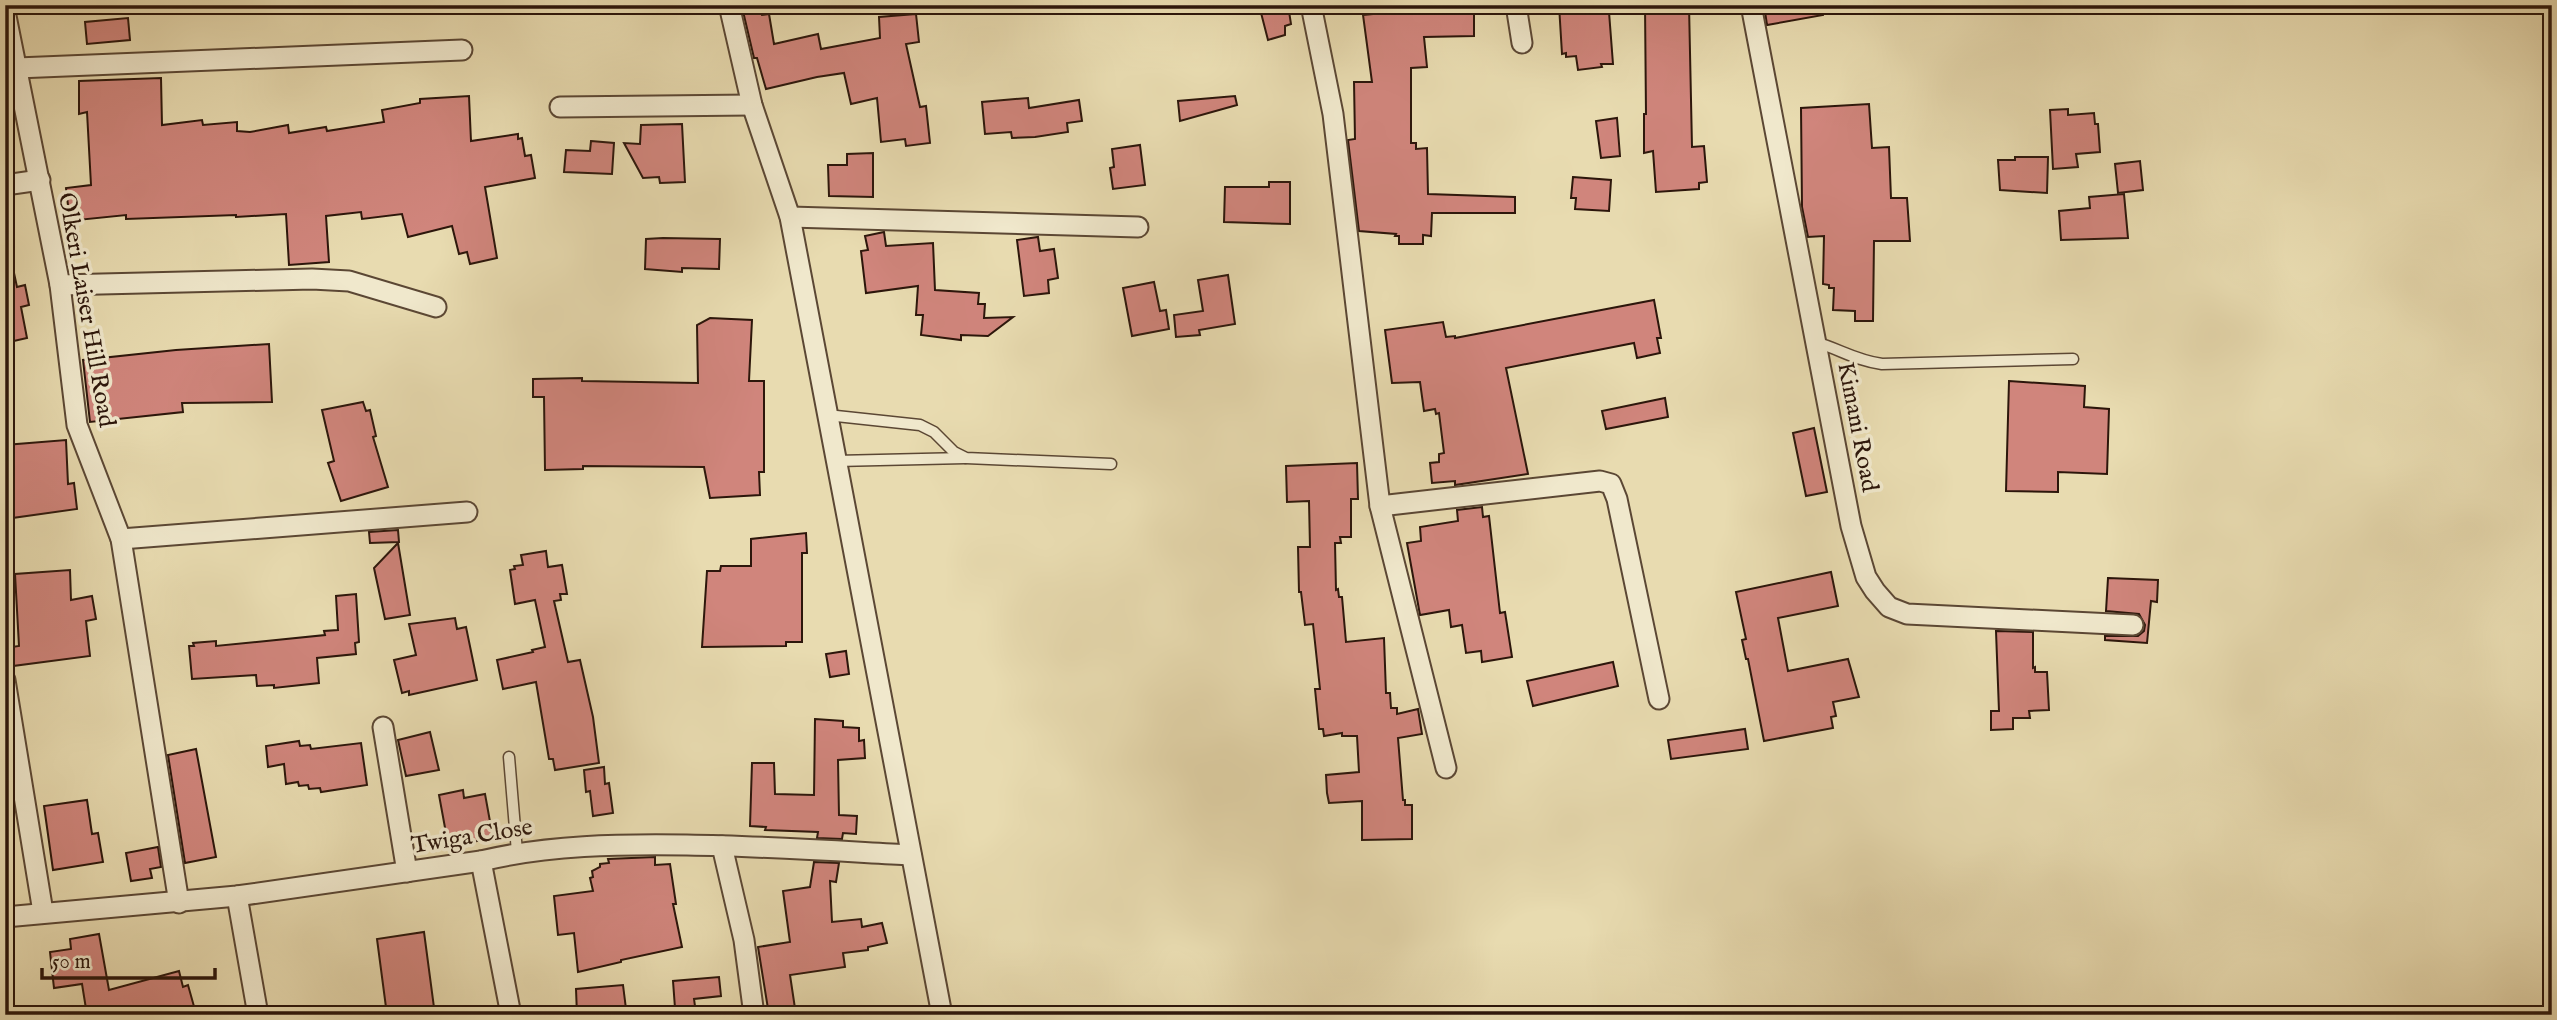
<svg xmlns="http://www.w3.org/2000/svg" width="2557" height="1020" viewBox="0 0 2557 1020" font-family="'IM FELL English',serif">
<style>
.building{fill:#d0857c;stroke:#2c160b;stroke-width:2}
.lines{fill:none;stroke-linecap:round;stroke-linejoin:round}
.service-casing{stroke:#5b4734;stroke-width:13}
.minor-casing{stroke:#5b4734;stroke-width:23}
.service{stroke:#f0e8cc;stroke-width:10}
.minor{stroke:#f0e8cc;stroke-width:19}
.labels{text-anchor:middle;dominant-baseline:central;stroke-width:7;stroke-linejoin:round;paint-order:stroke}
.street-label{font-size:24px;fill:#2c160b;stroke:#f0e8cc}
</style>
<rect width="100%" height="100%" fill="#e8dbb0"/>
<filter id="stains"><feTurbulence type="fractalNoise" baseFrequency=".00286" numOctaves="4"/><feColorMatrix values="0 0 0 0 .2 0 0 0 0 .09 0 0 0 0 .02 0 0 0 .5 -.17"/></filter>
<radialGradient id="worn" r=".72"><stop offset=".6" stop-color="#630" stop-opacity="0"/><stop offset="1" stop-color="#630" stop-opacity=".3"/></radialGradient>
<g class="building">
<path d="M 760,5 L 762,15 L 769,14 L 774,44 L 818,34 L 821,49 L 880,38 L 879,17 L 916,14 L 919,42 L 906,44 L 920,107 L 926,106 L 930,143 L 906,146 L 905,139 L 881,142 L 877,98 L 851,104 L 844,73 L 817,77 L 766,89 L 757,58 L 754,58 L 742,7 Z"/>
<path d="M 1259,5 L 1288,5 L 1291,24 L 1285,26 L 1285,35 L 1268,40 Z"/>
<path d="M 1410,5 L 1474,5 L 1474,36 L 1424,37 L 1427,67 L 1411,68 L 1411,143 L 1416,143 L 1416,149 L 1427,148 L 1428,194 L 1515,197 L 1515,213 L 1432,213 L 1431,236 L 1423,235 L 1423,244 L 1399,244 L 1399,236 L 1395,236 L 1396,234 L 1359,231 L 1348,140 L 1355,139 L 1354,82 L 1372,82 L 1363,15 L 1393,12 L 1410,8 Z"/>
<path d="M 1559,5 L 1598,5 L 1599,12 L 1609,12 L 1613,64 L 1601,64 L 1602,67 L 1578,70 L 1576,56 L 1566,57 L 1566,53 L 1562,54 Z"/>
<path d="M 1645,5 L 1689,5 L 1692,147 L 1704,146 L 1707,182 L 1699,183 L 1699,189 L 1656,192 L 1653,151 L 1644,153 L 1644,114 L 1646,114 Z"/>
<path d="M 1764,5 L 1822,5 L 1823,15 L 1767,25 Z"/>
<path d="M 128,18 L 130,40 L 87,44 L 85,22 Z"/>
<path d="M 161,78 L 162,125 L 202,120 L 203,125 L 237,122 L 237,131 L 250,132 L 288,125 L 289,133 L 326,127 L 327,131 L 384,122 L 382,110 L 420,103 L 420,99 L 469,96 L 471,141 L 518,134 L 518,139 L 522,138 L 525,156 L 531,155 L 535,178 L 485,187 L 497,258 L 470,264 L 467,252 L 459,254 L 452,226 L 408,237 L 402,214 L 362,219 L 361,212 L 326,216 L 329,262 L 289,265 L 286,214 L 236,217 L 236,215 L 126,219 L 126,215 L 78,220 L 78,214 L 69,214 L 66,188 L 91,185 L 87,112 L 79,114 L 79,81 Z"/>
<path d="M 1235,96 L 1237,105 L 1180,121 L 1178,101 Z"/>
<path d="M 1028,98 L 1029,108 L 1079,100 L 1082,121 L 1067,123 L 1068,132 L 1035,137 L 1012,138 L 1011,132 L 985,134 L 982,102 Z"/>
<path d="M 1869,104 L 1872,148 L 1889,147 L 1891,198 L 1907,198 L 1910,241 L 1874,241 L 1873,321 L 1855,321 L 1855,311 L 1833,310 L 1834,288 L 1829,288 L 1829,285 L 1823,284 L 1824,236 L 1808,237 L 1802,207 L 1801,108 Z"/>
<path d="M 2068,109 L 2068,115 L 2094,113 L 2095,124 L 2098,124 L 2100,152 L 2076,154 L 2078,167 L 2053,169 L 2050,110 Z"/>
<path d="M 1617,118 L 1620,156 L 1601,158 L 1596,121 Z"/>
<path d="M 682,124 L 685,182 L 660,183 L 659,177 L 643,178 L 624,143 L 640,144 L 641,125 Z"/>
<path d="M 591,141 L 614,143 L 612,174 L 564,172 L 566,150 L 590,151 Z"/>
<path d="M 1140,145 L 1145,185 L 1113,189 L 1110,168 L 1114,167 L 1112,149 Z"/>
<path d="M 873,153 L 873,197 L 829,196 L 828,165 L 847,165 L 847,154 Z"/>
<path d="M 2015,157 L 2048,157 L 2047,193 L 2000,190 L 1998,160 L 2015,160 Z"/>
<path d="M 2140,161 L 2143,190 L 2118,193 L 2115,164 Z"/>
<path d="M 1573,177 L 1611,180 L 1609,211 L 1575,209 L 1576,198 L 1571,198 Z"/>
<path d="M 1269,182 L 1290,182 L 1290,224 L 1224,222 L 1225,187 L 1269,187 Z"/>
<path d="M 2124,194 L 2128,238 L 2061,240 L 2059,211 L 2090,208 L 2089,197 Z"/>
<path d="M 884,232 L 886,246 L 933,243 L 935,290 L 979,293 L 978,304 L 985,304 L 984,318 L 1013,317 L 988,336 L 961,335 L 961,340 L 921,335 L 923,315 L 916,315 L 918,286 L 866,293 L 861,251 L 868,250 L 865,236 Z"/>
<path d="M 1038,237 L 1040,251 L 1054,249 L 1058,278 L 1048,280 L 1049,293 L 1024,296 L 1017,240 Z"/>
<path d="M 663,238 L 720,239 L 719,269 L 682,268 L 682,272 L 645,269 L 646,239 Z"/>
<path d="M 14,273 L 17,287 L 25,285 L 29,305 L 21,307 L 27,338 L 5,343 L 5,274 Z"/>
<path d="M 1228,275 L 1235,324 L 1199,330 L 1200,335 L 1176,337 L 1174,315 L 1203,311 L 1198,280 Z"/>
<path d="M 1154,282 L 1160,311 L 1166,310 L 1169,329 L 1132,336 L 1123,288 Z"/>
<path d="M 1654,300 L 1661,338 L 1657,338 L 1660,353 L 1637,358 L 1634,343 L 1506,368 L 1528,474 L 1455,485 L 1455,481 L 1432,483 L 1430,463 L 1439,462 L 1439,454 L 1444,453 L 1439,413 L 1436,414 L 1435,409 L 1424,411 L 1420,382 L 1392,383 L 1385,330 L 1443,322 L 1446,337 L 1455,336 L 1455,338 Z"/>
<path d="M 710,318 L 752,320 L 749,381 L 764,381 L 764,472 L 759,472 L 760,495 L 710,498 L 704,467 L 583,466 L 583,469 L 545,470 L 544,397 L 533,397 L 533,379 L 582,378 L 582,381 L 698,383 L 697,325 Z"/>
<path d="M 269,344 L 272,402 L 182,403 L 183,412 L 90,422 L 83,360 L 176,350 Z"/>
<path d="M 2009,381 L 2085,386 L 2084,407 L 2109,409 L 2107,474 L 2058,472 L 2058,492 L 2006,491 Z"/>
<path d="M 1665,398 L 1668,417 L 1606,429 L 1602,411 Z"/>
<path d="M 363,402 L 366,411 L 370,410 L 376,436 L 373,437 L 388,487 L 341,501 L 328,463 L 334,461 L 322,410 Z"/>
<path d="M 1814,428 L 1827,492 L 1806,496 L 1793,433 Z"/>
<path d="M 66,440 L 68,484 L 74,483 L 77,509 L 5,519 L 5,445 Z"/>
<path d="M 1357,463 L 1358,499 L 1351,499 L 1351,537 L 1340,537 L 1341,543 L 1335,543 L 1336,590 L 1338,589 L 1339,597 L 1342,597 L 1346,642 L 1384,638 L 1386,693 L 1390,693 L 1391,708 L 1397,708 L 1397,714 L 1418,709 L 1422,734 L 1398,738 L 1403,800 L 1405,800 L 1405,805 L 1412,805 L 1412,839 L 1362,840 L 1362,801 L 1329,803 L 1327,793 L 1326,775 L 1359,772 L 1357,736 L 1342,736 L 1342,733 L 1324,736 L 1323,729 L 1319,729 L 1315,689 L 1320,689 L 1313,624 L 1305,625 L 1301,592 L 1299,592 L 1298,547 L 1310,547 L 1309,501 L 1287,502 L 1286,466 Z"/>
<path d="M 1482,507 L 1483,517 L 1489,516 L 1500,613 L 1505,612 L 1512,657 L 1482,662 L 1481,651 L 1466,653 L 1462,625 L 1451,627 L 1449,610 L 1420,615 L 1407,543 L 1421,541 L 1420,527 L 1458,521 L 1457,510 Z"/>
<path d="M 398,530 L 399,542 L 370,543 L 369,532 Z"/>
<path d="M 806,533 L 807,553 L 802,553 L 802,642 L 786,642 L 786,646 L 702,647 L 707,571 L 720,571 L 721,566 L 751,566 L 751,539 Z"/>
<path d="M 398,543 L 410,615 L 385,619 L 374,568 Z"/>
<path d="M 546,551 L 548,567 L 562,565 L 567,594 L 560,594 L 561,600 L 554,601 L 568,662 L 580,660 L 593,717 L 599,763 L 555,770 L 553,759 L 549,759 L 536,682 L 503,689 L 497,660 L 533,652 L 532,650 L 545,647 L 535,600 L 515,604 L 510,570 L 515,569 L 514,566 L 523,565 L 521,555 Z"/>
<path d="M 70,570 L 71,600 L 92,596 L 96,619 L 86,621 L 90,656 L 5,667 L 5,648 L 19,646 L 15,574 Z"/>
<path d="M 1831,572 L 1838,606 L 1778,618 L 1788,671 L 1848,659 L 1859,697 L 1833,702 L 1836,716 L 1831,717 L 1833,728 L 1764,741 L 1748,659 L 1746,659 L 1742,640 L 1746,639 L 1736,592 Z"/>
<path d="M 2108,578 L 2158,580 L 2157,602 L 2151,601 L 2147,643 L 2105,640 L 2105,636 L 2138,636 L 2144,631 L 2145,625 L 2139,614 L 2106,611 Z"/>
<path d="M 356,594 L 359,642 L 355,643 L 356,654 L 317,658 L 319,683 L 274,688 L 274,685 L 257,686 L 256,675 L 192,679 L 189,646 L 194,646 L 193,643 L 216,641 L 216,646 L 325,635 L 324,631 L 338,630 L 336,596 Z"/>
<path d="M 455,618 L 457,629 L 466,627 L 477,680 L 409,695 L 409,691 L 402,693 L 394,660 L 416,655 L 409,624 Z"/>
<path d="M 1996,631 L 2033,632 L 2033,668 L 2035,667 L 2035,672 L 2047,672 L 2049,710 L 2029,711 L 2030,718 L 2013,718 L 2013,729 L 1991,730 L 1991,711 L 1999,711 Z"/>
<path d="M 846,651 L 849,674 L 830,677 L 826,654 Z"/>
<path d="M 1613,662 L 1618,686 L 1533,706 L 1527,681 Z"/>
<path d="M 815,719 L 843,721 L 843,727 L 859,728 L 859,741 L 864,740 L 865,758 L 838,760 L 839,815 L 857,816 L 856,834 L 843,833 L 842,839 L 817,838 L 818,832 L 765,830 L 766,827 L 750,826 L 752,763 L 774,763 L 775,794 L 814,795 Z"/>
<path d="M 1745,729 L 1748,749 L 1671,759 L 1668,740 Z"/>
<path d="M 430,732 L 439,770 L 406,776 L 398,740 Z"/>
<path d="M 299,741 L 300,746 L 310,745 L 311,749 L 361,743 L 367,785 L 321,792 L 320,788 L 309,789 L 308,785 L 299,786 L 298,782 L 286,784 L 284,764 L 268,767 L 266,746 Z"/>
<path d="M 196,749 L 216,857 L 185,863 L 168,755 Z"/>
<path d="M 604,767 L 605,784 L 609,783 L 613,813 L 593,816 L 590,791 L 586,792 L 584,770 Z"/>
<path d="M 463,790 L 464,798 L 485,794 L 493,838 L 451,846 L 451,844 L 448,844 L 439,795 Z"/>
<path d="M 87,800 L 92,834 L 98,833 L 103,862 L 53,870 L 44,806 Z"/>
<path d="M 158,847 L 161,867 L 150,869 L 152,878 L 131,881 L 126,853 Z"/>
<path d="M 655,857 L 655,865 L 670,864 L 676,904 L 673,904 L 682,947 L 621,960 L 621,962 L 578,972 L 574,933 L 558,935 L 554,896 L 593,891 L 590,878 L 593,877 L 592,871 L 600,867 L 600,864 L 609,863 L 608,859 Z"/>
<path d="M 814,862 L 839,863 L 836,882 L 830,881 L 832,922 L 861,919 L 862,927 L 882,923 L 887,943 L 868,947 L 868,950 L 843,953 L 845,967 L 790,975 L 796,1015 L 769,1015 L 758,947 L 790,942 L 783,891 L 810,887 Z"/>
<path d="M 424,932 L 435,1015 L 387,1015 L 377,939 Z"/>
<path d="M 99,934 L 109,990 L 179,971 L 183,987 L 188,985 L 195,1010 L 178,1015 L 87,1015 L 82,984 L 54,988 L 50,952 L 71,949 L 70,939 Z"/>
<path d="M 719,977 L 721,996 L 694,999 L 695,1006 L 675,1008 L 673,981 Z"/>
<path d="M 623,985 L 626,1009 L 620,1010 L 620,1015 L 577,1015 L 576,989 Z"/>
</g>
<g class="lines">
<g class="service-casing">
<g id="service">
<path d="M 1815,342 C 1840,349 1854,360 1882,364 L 2073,359"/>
<path d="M 827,415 L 920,425 L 934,432 L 954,452 L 966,458 L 1111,464"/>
<path d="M 836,461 L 965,458"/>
<path d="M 509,757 L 517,852"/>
</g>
</g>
<g class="minor-casing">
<g id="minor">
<path d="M 729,5 L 752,105 L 790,217 L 942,1015"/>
<path d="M 1311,5 L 1333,114 L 1380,506 L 1446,768"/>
<path d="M 1516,5 L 1522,43"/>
<path d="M 1751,5 L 1851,526 L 1866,577 L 1875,591 L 1889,607 L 1907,614 L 2133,625"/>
<path d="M 5,11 L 60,285 L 77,425 L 121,539 L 179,903"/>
<path d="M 17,68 L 462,50"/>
<path d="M 560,107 L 752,105"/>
<path d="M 5,185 L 40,180"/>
<path d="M 790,217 L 1138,227"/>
<path d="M 60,285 L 312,279 L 349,281 L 436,307"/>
<path d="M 1380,506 L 1600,481 L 1611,484 L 1617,499 L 1659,699"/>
<path d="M 121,539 L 467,512"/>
<path d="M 5,680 L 43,912"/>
<path d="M 383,727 L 407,872"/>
<path d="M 722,846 L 744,940 L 754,1015"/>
<path d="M 481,861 L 511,1015"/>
<path d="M 237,896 L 258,1015"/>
<path d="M 5,917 L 237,896 L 481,861 C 548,845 619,844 687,845 C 762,846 836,851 911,855"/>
</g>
</g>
<use href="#service" class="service"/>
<use href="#minor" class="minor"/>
</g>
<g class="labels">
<g class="street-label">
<text transform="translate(86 310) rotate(80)">Olkeri Laiser Hill Road</text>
<text transform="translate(1857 427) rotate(79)">Kimani Road</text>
<text transform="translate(472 837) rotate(-9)">Twiga Close</text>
</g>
</g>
<rect width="2557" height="1020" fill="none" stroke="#e8dbb0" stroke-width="28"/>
<rect x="7" y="7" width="2543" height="1006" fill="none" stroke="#2c160b" stroke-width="3.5"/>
<rect x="14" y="14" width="2529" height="992" fill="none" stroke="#2c160b" stroke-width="2"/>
<path d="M42 968v10h173v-10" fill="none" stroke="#2c160b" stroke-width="3.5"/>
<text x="52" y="968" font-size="21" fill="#2c160b" stroke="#f0e8cc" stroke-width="5" paint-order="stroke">50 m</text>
<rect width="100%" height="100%" filter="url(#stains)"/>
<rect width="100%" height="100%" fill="url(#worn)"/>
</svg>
